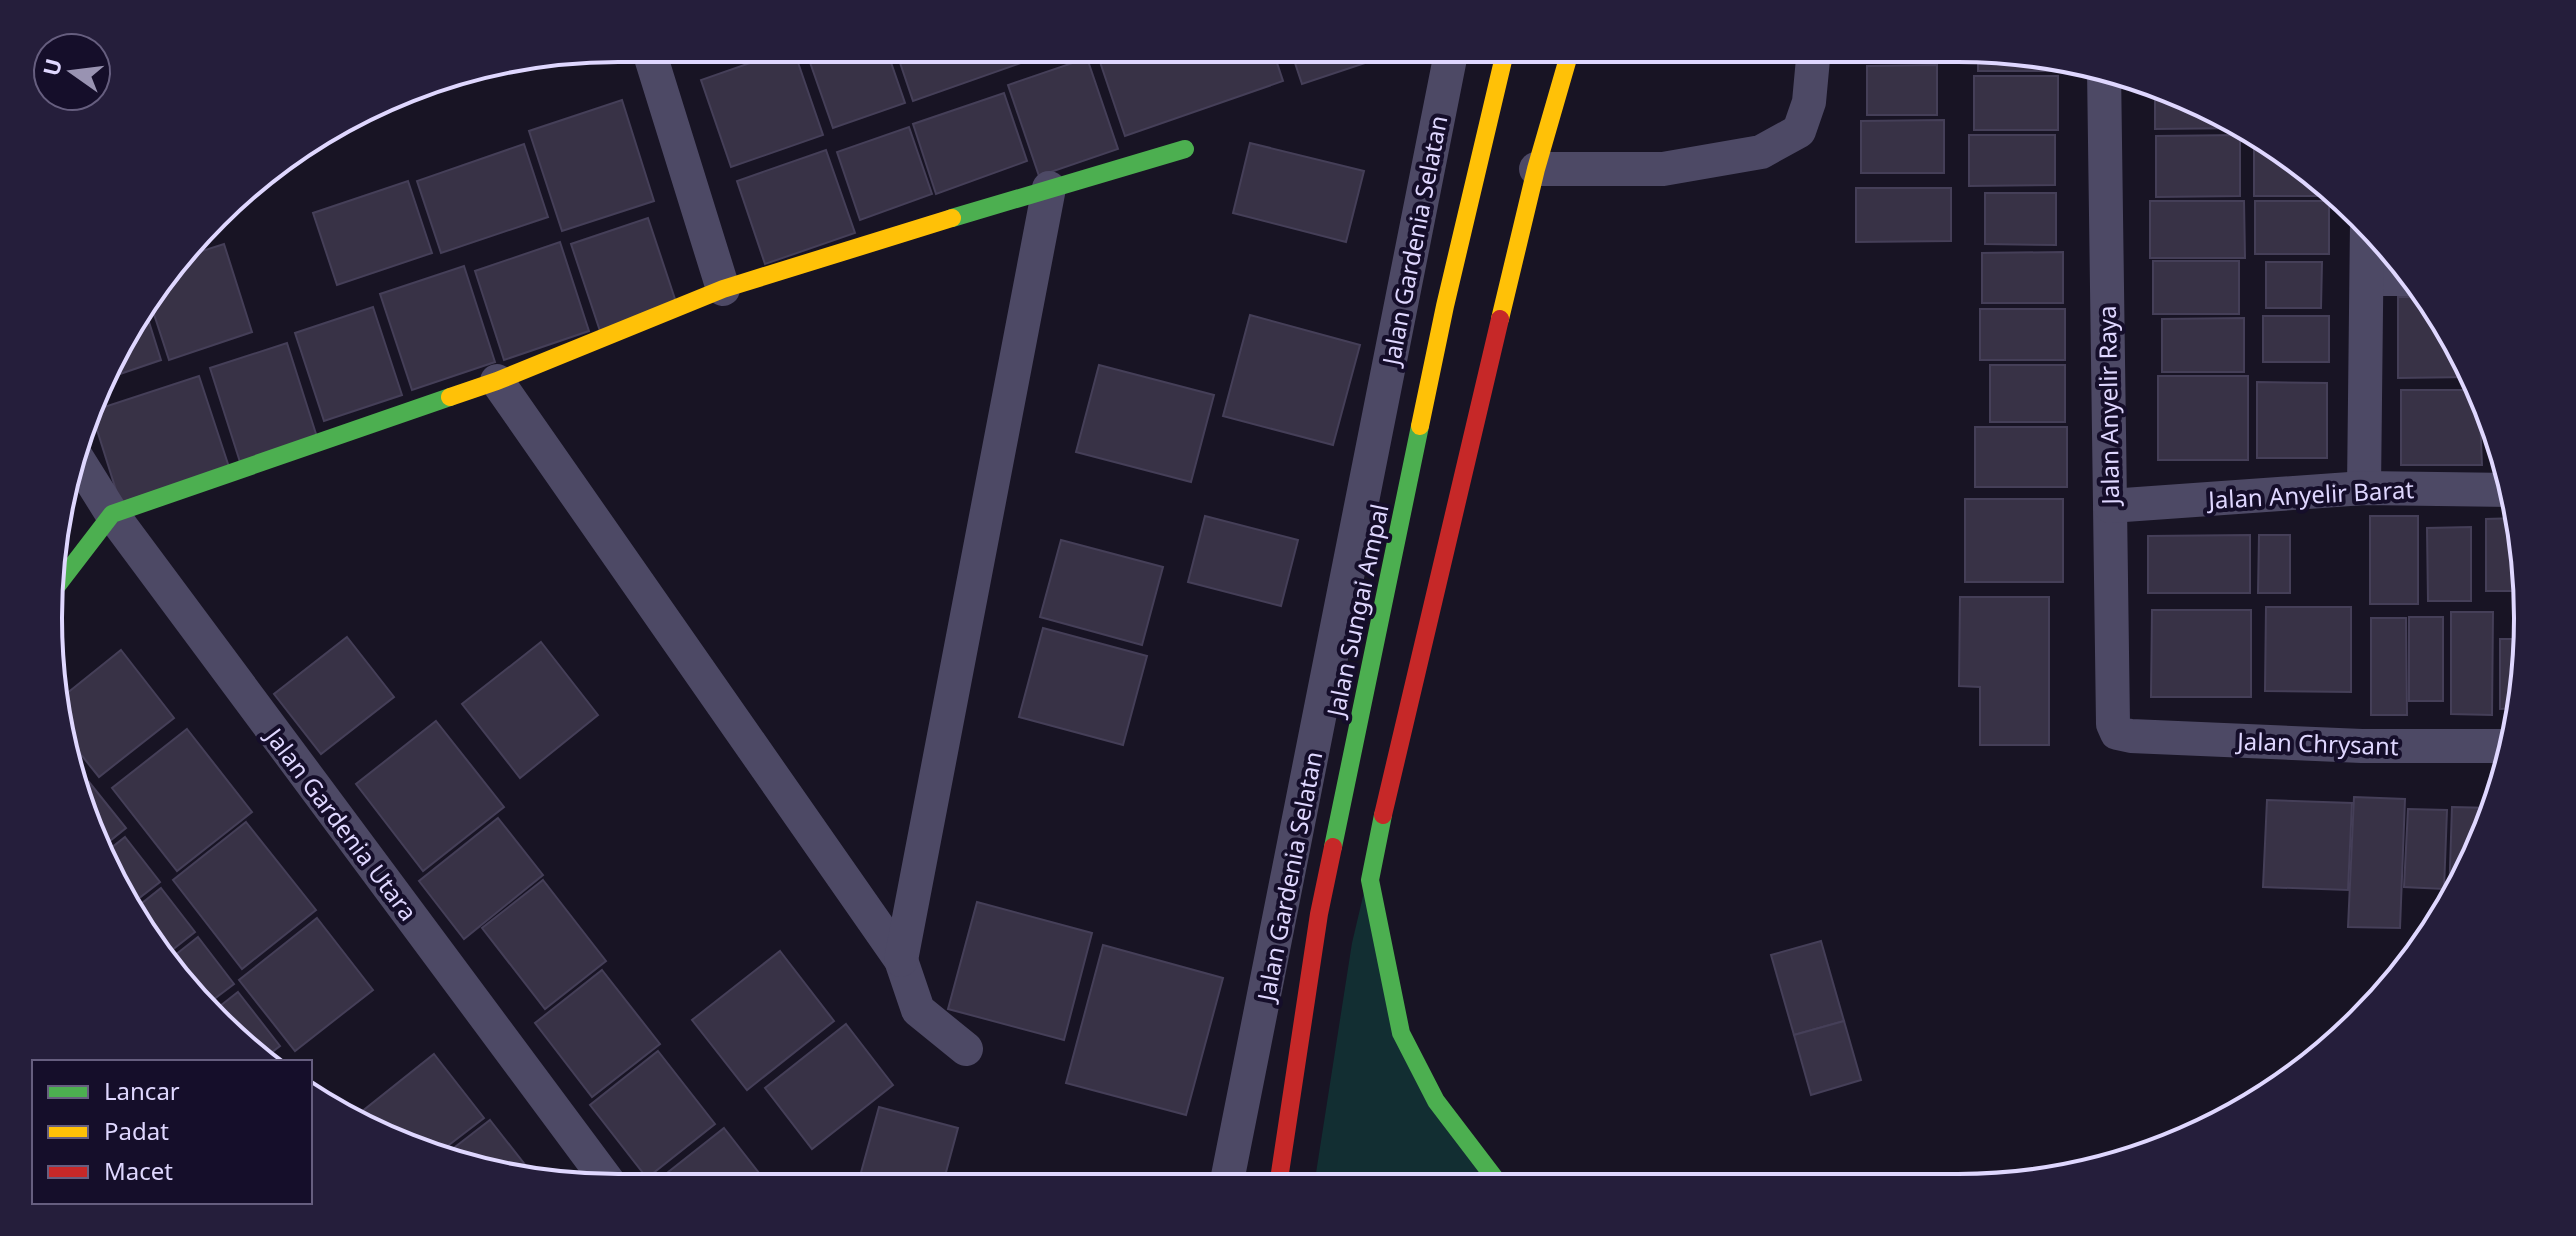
<svg xmlns="http://www.w3.org/2000/svg" width="2576" height="1236" viewBox="0 0 2576 1236" font-family="'Noto Sans',sans-serif">
<style>
.green{fill:#122e32}
.building{fill:#383246;stroke:#453f58;stroke-width:2}
.lines{fill:none;stroke-linecap:round;stroke-linejoin:round}
.street{stroke:#4d4965;stroke-width:34}
.fast{stroke:#4caf50;stroke-width:18}
.slow{stroke:#ffc107;stroke-width:18}
.jam{stroke:#c62828;stroke-width:18}
.labels{text-anchor:middle;dominant-baseline:central;stroke-width:8;stroke-linejoin:round;paint-order:stroke}
.street-label{font-size:24px;fill:#dfd7ff;stroke:#150e2a}
.rim{fill:none;stroke:#dfd7ff;stroke-width:4}
</style>
<rect width="100%" height="100%" fill="#181424"/>
<path class="green" d="M 1365,888 L 1396,1034 L 1490,1185 L 1314,1186 L 1352,943 Z"/>
<g class="building">
<path d="M 793,48 L 823,135 L 731,167 L 701,80 Z"/>
<path d="M 805,48 L 886,48 L 905,103 L 833,128 Z"/>
<path d="M 895,48 L 1054,48 L 1055,51 L 913,101 Z"/>
<path d="M 1100,48 L 1272,48 L 1283,81 L 1125,136 L 1096,50 Z"/>
<path d="M 1290,48 L 1407,48 L 1407,49 L 1302,84 Z"/>
<path d="M 1861,48 L 1942,48 L 1942,51 L 1861,52 Z"/>
<path d="M 1978,50 L 2059,58 L 2059,71 L 1978,71 Z"/>
<path d="M 1087,58 L 1118,149 L 1039,176 L 1008,85 Z"/>
<path d="M 1937,65 L 1937,115 L 1867,115 L 1867,66 Z"/>
<rect x="1974" y="76" width="84" height="54"/>
<path d="M 2155,85 L 2177,92 L 2245,128 L 2155,129 Z"/>
<path d="M 1004,93 L 1027,161 L 936,194 L 913,124 Z"/>
<path d="M 622,100 L 654,201 L 562,231 L 529,131 Z"/>
<path d="M 1944,120 L 1944,173 L 1861,173 L 1861,121 Z"/>
<path d="M 909,127 L 932,194 L 860,220 L 837,152 Z"/>
<path d="M 1969,135 L 2055,135 L 2055,185 L 1969,186 Z"/>
<path d="M 2240,135 L 2240,196 L 2156,197 L 2156,136 Z"/>
<path d="M 2254,140 L 2268,140 L 2275,144 L 2328,188 L 2328,196 L 2254,196 Z"/>
<path d="M 1250,143 L 1364,171 L 1346,242 L 1233,213 Z"/>
<path d="M 524,144 L 548,217 L 441,253 L 417,181 Z"/>
<path d="M 826,150 L 855,233 L 765,264 L 737,181 Z"/>
<path d="M 408,181 L 432,253 L 337,285 L 313,213 Z"/>
<path d="M 1856,188 L 1951,188 L 1951,241 L 1856,242 Z"/>
<path d="M 1985,193 L 2056,193 L 2056,245 L 1985,244 Z"/>
<path d="M 2150,201 L 2244,201 L 2245,258 L 2150,258 Z"/>
<rect x="2255" y="201" width="74" height="53"/>
<path d="M 648,218 L 677,305 L 600,331 L 571,244 Z"/>
<path d="M 560,242 L 589,331 L 504,360 L 475,271 Z"/>
<path d="M 224,244 L 252,332 L 169,360 L 149,299 L 177,259 Z"/>
<path d="M 2063,252 L 2063,303 L 1982,303 L 1982,253 Z"/>
<rect x="2153" y="261" width="86" height="53"/>
<path d="M 2266,262 L 2322,262 L 2321,308 L 2266,308 Z"/>
<path d="M 464,266 L 495,362 L 412,390 L 380,294 Z"/>
<path d="M 2398,297 L 2429,297 L 2470,373 L 2470,377 L 2398,378 Z"/>
<path d="M 144,306 L 161,360 L 108,378 L 125,333 Z"/>
<path d="M 373,307 L 402,395 L 324,421 L 295,333 Z"/>
<rect x="1980" y="309" width="85" height="51"/>
<path d="M 1250,315 L 1360,345 L 1333,445 L 1223,416 Z"/>
<rect x="2263" y="316" width="66" height="46"/>
<path d="M 2244,318 L 2244,372 L 2162,372 L 2162,319 Z"/>
<path d="M 287,343 L 317,437 L 240,462 L 210,368 Z"/>
<path d="M 1099,365 L 1214,395 L 1191,482 L 1076,452 Z"/>
<rect x="1990" y="365" width="75" height="57"/>
<path d="M 199,376 L 229,467 L 120,503 L 93,417 L 95,410 Z"/>
<rect x="2158" y="376" width="90" height="84"/>
<path d="M 2257,382 L 2327,383 L 2327,458 L 2257,458 Z"/>
<path d="M 2401,390 L 2479,390 L 2482,465 L 2401,465 Z"/>
<path d="M 2491,423 L 2503,460 L 2491,460 Z"/>
<rect x="1975" y="427" width="92" height="60"/>
<rect x="1965" y="499" width="98" height="83"/>
<path d="M 1205,516 L 1298,540 L 1281,606 L 1188,582 Z"/>
<rect x="2370" y="516" width="48" height="88"/>
<path d="M 2518,518 L 2525,591 L 2486,591 L 2486,519 Z"/>
<path d="M 2471,527 L 2471,601 L 2428,601 L 2427,528 Z"/>
<path d="M 2250,535 L 2250,593 L 2148,593 L 2148,536 Z"/>
<path d="M 2259,535 L 2290,535 L 2290,593 L 2258,593 Z"/>
<path d="M 1061,540 L 1163,567 L 1142,645 L 1040,617 Z"/>
<path d="M 1960,597 L 2049,597 L 2049,745 L 1980,745 L 1980,687 L 1959,686 Z"/>
<path d="M 2266,607 L 2351,607 L 2351,692 L 2265,691 Z"/>
<path d="M 2152,610 L 2251,610 L 2251,697 L 2151,697 Z"/>
<path d="M 2451,612 L 2493,612 L 2492,715 L 2451,714 Z"/>
<rect x="2409" y="617" width="34" height="84"/>
<path d="M 2371,618 L 2406,618 L 2407,715 L 2371,715 Z"/>
<path d="M 1043,628 L 1147,656 L 1123,745 L 1019,717 Z"/>
<path d="M 347,637 L 394,697 L 321,754 L 274,694 Z"/>
<path d="M 2500,639 L 2526,639 L 2519,708 L 2500,709 Z"/>
<path d="M 541,642 L 598,715 L 520,778 L 462,704 Z"/>
<path d="M 121,650 L 174,718 L 99,777 L 66,736 L 56,702 Z"/>
<path d="M 436,721 L 504,807 L 423,871 L 356,784 Z"/>
<path d="M 187,729 L 252,812 L 177,871 L 112,788 Z"/>
<path d="M 89,782 L 126,828 L 100,849 L 82,788 Z"/>
<path d="M 2354,797 L 2405,799 L 2400,928 L 2348,927 Z"/>
<path d="M 2267,800 L 2352,803 L 2348,890 L 2263,887 Z"/>
<path d="M 2452,807 L 2493,808 L 2484,837 L 2449,898 Z"/>
<path d="M 2408,809 L 2447,810 L 2444,889 L 2404,887 Z"/>
<path d="M 498,818 L 543,875 L 464,939 L 419,881 Z"/>
<path d="M 246,822 L 316,910 L 242,969 L 173,880 Z"/>
<path d="M 125,837 L 160,882 L 129,906 L 107,871 L 102,855 Z"/>
<path d="M 543,880 L 606,961 L 545,1009 L 482,928 Z"/>
<path d="M 161,888 L 195,932 L 162,958 L 132,911 Z"/>
<path d="M 977,902 L 1092,933 L 1064,1040 L 948,1009 Z"/>
<path d="M 317,918 L 373,990 L 295,1051 L 239,980 Z"/>
<path d="M 198,937 L 234,984 L 205,1006 L 165,963 Z"/>
<path d="M 1821,941 L 1844,1021 L 1794,1035 L 1771,955 Z"/>
<path d="M 1103,945 L 1223,978 L 1186,1115 L 1066,1083 Z"/>
<path d="M 780,951 L 834,1021 L 747,1090 L 692,1020 Z"/>
<path d="M 602,970 L 660,1044 L 592,1097 L 535,1023 Z"/>
<path d="M 238,992 L 280,1046 L 263,1059 L 242,1046 L 211,1013 Z"/>
<path d="M 1844,1021 L 1861,1080 L 1811,1095 L 1794,1035 Z"/>
<path d="M 846,1024 L 893,1085 L 812,1149 L 765,1088 Z"/>
<path d="M 658,1051 L 715,1124 L 647,1178 L 590,1105 Z"/>
<path d="M 434,1054 L 484,1118 L 436,1155 L 399,1144 L 355,1117 Z"/>
<path d="M 879,1107 L 958,1128 L 942,1187 L 857,1187 Z"/>
<path d="M 490,1120 L 537,1180 L 506,1177 L 442,1157 Z"/>
<path d="M 724,1128 L 770,1187 L 648,1188 Z"/>
</g>
<g class="lines">
<g class="street">
<path d="M 648,48 L 723,289"/>
<path d="M 2104,69 L 2113,724 L 2117,733 L 2131,736 L 2362,746 L 2512,746"/>
<path d="M 1536,169 L 1663,169 L 1761,152 L 1799,131 L 1809,102 L 1814,48"/>
<path d="M 2367,279 L 2413,279"/>
<path d="M 497,381 L 901,960 L 918,1010 L 966,1049"/>
<path d="M 77,458 L 112,514 L 612,1187"/>
<path d="M 2364,488 L 2367,222"/>
<path d="M 2110,506 L 2364,488 L 2512,490"/>
<path d="M 901,960 L 1049,188"/>
<path d="M 1226,1186 L 1452,48"/>
</g>
<g class="fast">
<path d="M 952,218 L 1185,149"/>
<path d="M 56,587 L 112,514 L 450,397"/>
<path d="M 1383,815 L 1370,880 L 1401,1033 L 1436,1101 L 1500,1185"/>
<path d="M 1333,847 L 1420,426"/>
</g>
<g class="slow">
<path d="M 1500,319 L 1536,169 L 1571,48"/>
<path d="M 450,397 L 497,381 L 723,289 L 952,218"/>
<path d="M 1420,426 L 1445,306 L 1506,48"/>
</g>
<g class="jam">
<path d="M 1383,815 L 1500,319"/>
<path d="M 1278,1186 L 1319,914 L 1333,847"/>
</g>
</g>
<g class="labels">
<g class="street-label">
<text transform="translate(1414 240) rotate(-79)">Jalan Gardenia Selatan</text>
<text transform="translate(2108 405) rotate(-91)">Jalan Anyelir Raya</text>
<text transform="translate(2311 494) rotate(-3)">Jalan Anyelir Barat</text>
<text transform="translate(1357 610) rotate(-78)">Jalan Sungai Ampal</text>
<text transform="translate(2318 743) rotate(2)">Jalan Chrysant</text>
<text transform="translate(342 824) rotate(53)">Jalan Gardenia Utara</text>
<text transform="translate(1289 876) rotate(-79)">Jalan Gardenia Selatan</text>
</g>
</g>
<path d="M0 0H2576V1236H0ZM618 62H1958A556 556 0 0 1 2514 618V618A556 556 0 0 1 1958 1174H618A556 556 0 0 1 62 618V618A556 556 0 0 1 618 62Z" fill="#251e3b" fill-rule="evenodd"/>
<path class="rim" d="M618 62H1958A556 556 0 0 1 2514 618V618A556 556 0 0 1 1958 1174H618A556 556 0 0 1 62 618V618A556 556 0 0 1 618 62Z"/>
<rect x="32" y="1060" width="280" height="144" fill="#150e2a" stroke="#665e7f" stroke-width="2"/>
<rect x="48" y="1086" width="40" height="12" fill="#4caf50" stroke="#665e7f" stroke-width="2"/>
<text x="104" y="1100" font-size="24" fill="#dfd7ff">Lancar</text>
<rect x="48" y="1126" width="40" height="12" fill="#ffc107" stroke="#665e7f" stroke-width="2"/>
<text x="104" y="1140" font-size="24" fill="#dfd7ff">Padat</text>
<rect x="48" y="1166" width="40" height="12" fill="#c62828" stroke="#665e7f" stroke-width="2"/>
<text x="104" y="1180" font-size="24" fill="#dfd7ff">Macet</text>
<g transform="translate(72 72) rotate(284)"><circle r="38" fill="#150e2a" stroke="#665e7f" stroke-width="2"/>
<path d="M0-6L14 30L0 20L-14 30Z" fill="#9993b2"/>
<text y="-12" font-size="22" font-weight="bold" text-anchor="middle" fill="#dfd7ff">U</text>
</g>
</svg>
